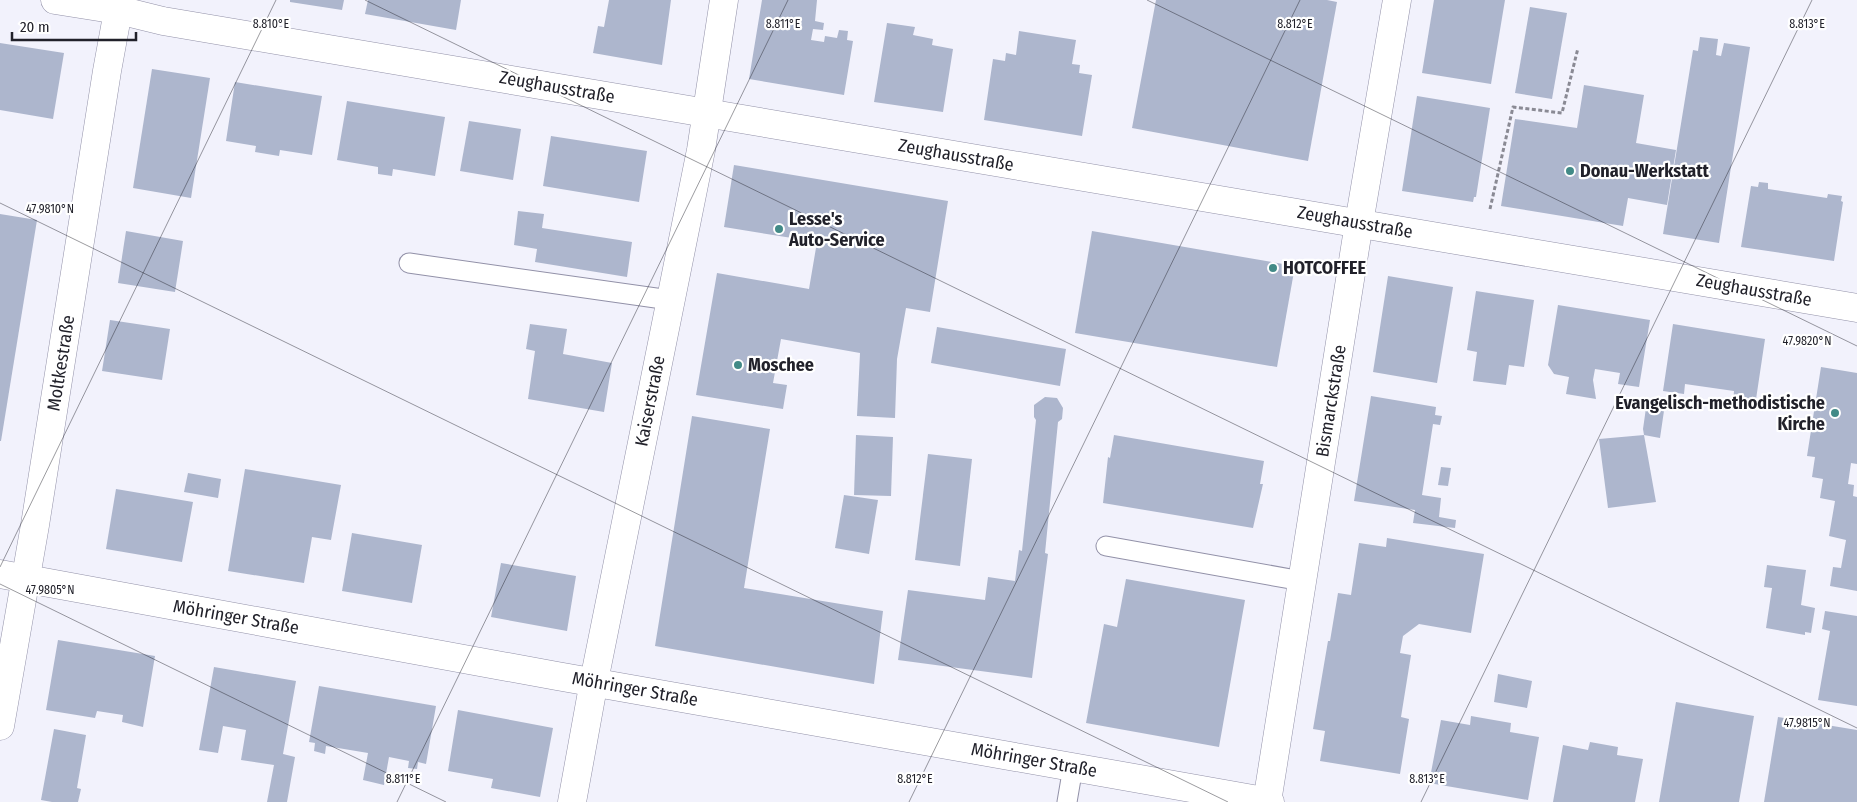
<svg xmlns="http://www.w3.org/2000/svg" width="1857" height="802" viewBox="0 0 1857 802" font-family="'Fira Sans Condensed',sans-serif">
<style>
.building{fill:#adb6cd}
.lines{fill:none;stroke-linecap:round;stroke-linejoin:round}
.service-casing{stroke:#9291a8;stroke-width:21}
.minor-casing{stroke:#9291a8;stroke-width:29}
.tertiary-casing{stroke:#9291a8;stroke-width:29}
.path{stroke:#8a8a94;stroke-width:3;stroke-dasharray:4 2.5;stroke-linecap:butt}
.service{stroke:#fff;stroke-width:19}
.minor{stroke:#fff;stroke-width:28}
.tertiary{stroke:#fff;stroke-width:28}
.ticks{fill:none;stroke:#21212a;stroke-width:1;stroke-opacity:0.45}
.poi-dot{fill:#428a87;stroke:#fff;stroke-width:2}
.labels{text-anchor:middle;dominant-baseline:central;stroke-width:4.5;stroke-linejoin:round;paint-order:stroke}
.street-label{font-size:18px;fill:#21212a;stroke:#fff}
.poi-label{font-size:18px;font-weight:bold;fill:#21212a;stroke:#fff;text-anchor:start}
.ticks-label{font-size:12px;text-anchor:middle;fill:#21212a;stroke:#fff;stroke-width:4.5;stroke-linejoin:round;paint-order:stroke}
</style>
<rect width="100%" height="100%" fill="#f2f2fc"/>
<g class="building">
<path d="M 290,0 L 344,0 L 342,10 L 290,2 Z"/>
<path d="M 368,0 L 461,0 L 456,30 L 365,14 Z"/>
<path d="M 609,0 L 671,0 L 662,65 L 593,53 L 598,26 L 604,27 Z"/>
<path d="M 762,0 L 817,0 L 815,21 L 824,23 L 823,30 L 813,29 L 811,40 L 824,42 L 825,36 L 837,38 L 839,30 L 848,31 L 847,40 L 853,41 L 844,95 L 749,79 Z"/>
<path d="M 1156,0 L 1327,0 L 1337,2 L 1308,161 L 1132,128 Z"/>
<path d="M 1434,0 L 1505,0 L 1491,84 L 1422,73 Z"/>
<path d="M 1530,7 L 1567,13 L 1552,99 L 1515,93 Z"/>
<path d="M 887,23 L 915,27 L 913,35 L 933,39 L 932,45 L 953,49 L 943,112 L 874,102 Z"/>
<path d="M 1019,31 L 1076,40 L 1072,64 L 1080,65 L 1079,73 L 1092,75 L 1082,136 L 984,120 L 993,59 L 1005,61 L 1006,53 L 1016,55 Z"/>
<path d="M 1700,37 L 1718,39 L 1716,55 L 1721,56 L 1724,43 L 1750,47 L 1719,243 L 1663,234 L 1693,50 L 1698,51 Z"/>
<path d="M 0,43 L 64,53 L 53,119 L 0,110 Z"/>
<path d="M 152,69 L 210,78 L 191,198 L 133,188 Z"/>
<path d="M 235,82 L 322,96 L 312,155 L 280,150 L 279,156 L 255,152 L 256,146 L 226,141 Z"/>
<path d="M 1584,85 L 1644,95 L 1636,143 L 1676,150 L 1667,205 L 1628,198 L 1623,226 L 1501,206 L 1515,119 L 1577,128 Z"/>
<path d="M 1417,96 L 1490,108 L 1476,197 L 1474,197 L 1473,202 L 1402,191 Z"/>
<path d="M 347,101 L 445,117 L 435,176 L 393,169 L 392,176 L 378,174 L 378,167 L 337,160 Z"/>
<path d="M 469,121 L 521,129 L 513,180 L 460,171 Z"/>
<path d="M 551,136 L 647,151 L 639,202 L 543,186 Z"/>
<path d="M 734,165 L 948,201 L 930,312 L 906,308 L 897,359 L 895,418 L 857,416 L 860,353 L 781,339 L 773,383 L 787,385 L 783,409 L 696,395 L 717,273 L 809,289 L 817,242 L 724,227 Z"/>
<path d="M 1759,182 L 1768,183 L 1768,189 L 1827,198 L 1828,194 L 1842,196 L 1841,201 L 1843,202 L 1834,261 L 1741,247 L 1751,186 L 1758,187 Z"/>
<path d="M 518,211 L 544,214 L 542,228 L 632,242 L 627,277 L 535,262 L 537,249 L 514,245 Z"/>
<path d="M 0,214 L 37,220 L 1,441 L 0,441 Z"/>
<path d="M 126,231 L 183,241 L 175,292 L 118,283 Z"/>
<path d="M 1092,231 L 1295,266 L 1277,367 L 1075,333 Z"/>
<path d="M 1388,276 L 1453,287 L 1437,383 L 1373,372 Z"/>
<path d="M 1476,291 L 1534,300 L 1524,367 L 1509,365 L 1506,385 L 1473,381 L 1477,352 L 1467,350 Z"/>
<path d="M 1558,305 L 1650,320 L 1639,387 L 1618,384 L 1620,373 L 1595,369 L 1593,380 L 1596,399 L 1566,394 L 1569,377 L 1554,374 L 1548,365 Z"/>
<path d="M 110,320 L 170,329 L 162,380 L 102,371 Z"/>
<path d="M 530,324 L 567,329 L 563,354 L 612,363 L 604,412 L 528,399 L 535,351 L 526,349 Z"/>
<path d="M 1673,324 L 1765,339 L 1755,406 L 1733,403 L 1734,391 L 1685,384 L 1684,394 L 1663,391 Z"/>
<path d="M 937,327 L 1066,349 L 1060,386 L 931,363 Z"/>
<path d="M 1821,367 L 1857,373 L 1857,464 L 1851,463 L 1848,484 L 1854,485 L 1853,496 L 1857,497 L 1857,591 L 1830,586 L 1833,567 L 1841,568 L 1846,540 L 1829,536 L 1835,501 L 1820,498 L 1823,479 L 1812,477 L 1815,457 L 1807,456 Z"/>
<path d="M 1371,396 L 1436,407 L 1435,415 L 1442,416 L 1440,425 L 1433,424 L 1422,495 L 1441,498 L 1439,517 L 1456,520 L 1455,528 L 1413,523 L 1415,510 L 1354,501 Z"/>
<path d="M 1045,397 L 1057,398 L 1063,408 L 1062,419 L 1058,422 L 1045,553 L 1048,554 L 1032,678 L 898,660 L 908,590 L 985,600 L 988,577 L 1015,581 L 1019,550 L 1022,551 L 1036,420 L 1034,417 L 1034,405 Z"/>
<path d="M 1647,401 L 1665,404 L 1660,438 L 1644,435 L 1656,502 L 1608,508 L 1599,439 L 1644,435 L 1643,429 Z"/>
<path d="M 692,416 L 770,429 L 744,588 L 883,611 L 874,684 L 655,646 Z"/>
<path d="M 856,435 L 893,437 L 891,496 L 854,495 Z"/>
<path d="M 1114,435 L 1264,461 L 1260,484 L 1263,484 L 1253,528 L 1103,503 L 1108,457 L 1110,458 Z"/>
<path d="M 928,454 L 972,459 L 960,566 L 915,560 Z"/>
<path d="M 1441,467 L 1451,468 L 1448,486 L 1438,485 Z"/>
<path d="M 245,469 L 341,485 L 331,540 L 312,537 L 304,583 L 228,571 Z"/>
<path d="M 188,473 L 221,479 L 218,498 L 184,492 Z"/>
<path d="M 116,489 L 193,502 L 182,562 L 106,549 Z"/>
<path d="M 844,495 L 878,500 L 869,554 L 835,548 Z"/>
<path d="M 352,533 L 422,545 L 412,603 L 342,591 Z"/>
<path d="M 1387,538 L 1484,554 L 1471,633 L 1419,624 L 1403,636 L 1400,653 L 1411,655 L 1401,717 L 1409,719 L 1400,774 L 1320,761 L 1325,731 L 1313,729 L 1328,641 L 1330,641 L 1338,593 L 1351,595 L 1359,543 L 1386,547 Z"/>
<path d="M 501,563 L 576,576 L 567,631 L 491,617 Z"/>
<path d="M 1767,565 L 1806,570 L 1801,605 L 1815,608 L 1811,633 L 1805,632 L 1805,635 L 1766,628 L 1772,588 L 1764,587 Z"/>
<path d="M 1126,579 L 1245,600 L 1219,747 L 1086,723 L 1104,624 L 1117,627 Z"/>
<path d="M 1825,611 L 1857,616 L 1857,706 L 1818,700 L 1830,631 L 1822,629 Z"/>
<path d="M 58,640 L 155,656 L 143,727 L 122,722 L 123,715 L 97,711 L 95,718 L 46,710 Z"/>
<path d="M 214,667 L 296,681 L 283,754 L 295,757 L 287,802 L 267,802 L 274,765 L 241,760 L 246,730 L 223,726 L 218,753 L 199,750 Z"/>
<path d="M 1498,674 L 1532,681 L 1527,708 L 1494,702 Z"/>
<path d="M 319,686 L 436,706 L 426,764 L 418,762 L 417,769 L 408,768 L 409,761 L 389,757 L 384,785 L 363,780 L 368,753 L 326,746 L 325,754 L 314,751 L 315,743 L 309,742 Z"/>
<path d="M 1676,702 L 1754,716 L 1739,802 L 1659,802 Z"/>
<path d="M 458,710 L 553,728 L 540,797 L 491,788 L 493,779 L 448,771 Z"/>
<path d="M 1471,716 L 1511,723 L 1510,732 L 1539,737 L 1528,800 L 1429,783 L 1441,720 L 1470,725 Z"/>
<path d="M 1778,717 L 1857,730 L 1857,802 L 1764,802 Z"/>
<path d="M 54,729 L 86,735 L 77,788 L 81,789 L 78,802 L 52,802 L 41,800 Z"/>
<path d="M 1590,742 L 1618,747 L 1617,755 L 1643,759 L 1635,802 L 1553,802 L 1563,745 L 1588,750 Z"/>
</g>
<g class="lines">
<g class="service-casing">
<g id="service">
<path d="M 409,263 L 670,300"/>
<path d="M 1106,546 L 1302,581"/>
<path d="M 1067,802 L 1073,767"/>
</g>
</g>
<g class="minor-casing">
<g id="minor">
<path d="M 0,726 L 35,525 L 107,71 L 120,0"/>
<path d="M 572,802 L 594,681 L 701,150 L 724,0"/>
<path d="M 1267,802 L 1359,223 L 1397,0"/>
</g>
</g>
<g class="tertiary-casing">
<g id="tertiary">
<path d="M 55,0 L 118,10 L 163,21 L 1857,308"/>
<path d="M 0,574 L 557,676 L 1270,802"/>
</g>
</g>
<path class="path" d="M 1490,209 L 1513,107 L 1562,113 L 1578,48"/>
<use href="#service" class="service"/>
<use href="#minor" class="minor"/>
<use href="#tertiary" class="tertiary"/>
</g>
<path class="ticks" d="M 365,0 L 1857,728M 1147,0 L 1857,346M 0,203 L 1228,802M 0,567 L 276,0M 0,584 L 446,802M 397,802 L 788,0M 909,802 L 1300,0M 1421,802 L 1812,0"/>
<g class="poi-dot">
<circle cx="1570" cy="171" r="5"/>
<circle cx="779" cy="229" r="5"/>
<circle cx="1273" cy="268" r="5"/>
<circle cx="738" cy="365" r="5"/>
<circle cx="1835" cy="413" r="5"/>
</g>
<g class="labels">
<g class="street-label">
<text transform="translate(557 87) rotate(10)">Zeughausstraße</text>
<text transform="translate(956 155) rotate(10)">Zeughausstraße</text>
<text transform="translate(1355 222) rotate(10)">Zeughausstraße</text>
<text transform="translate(1754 290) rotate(10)">Zeughausstraße</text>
<text transform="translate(61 363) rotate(-81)">Moltkestraße</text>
<text transform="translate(650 401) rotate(-79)">Kaiserstraße</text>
<text transform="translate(1331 401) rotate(-81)">Bismarckstraße</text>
<text transform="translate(236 617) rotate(10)">Möhringer Straße</text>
<text transform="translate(635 689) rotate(10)">Möhringer Straße</text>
<text transform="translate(1034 760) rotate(10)">Möhringer Straße</text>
</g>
<g class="poi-label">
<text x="1580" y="171">Donau-Werkstatt</text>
<text x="789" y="219">Lesse's<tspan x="789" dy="21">Auto-Service</tspan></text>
<text x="1283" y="268">HOTCOFFEE</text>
<text x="748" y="365">Moschee</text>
<text x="1825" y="403" text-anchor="end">Evangelisch-methodistische<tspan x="1825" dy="21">Kirche</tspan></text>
</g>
</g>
<g class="ticks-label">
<text x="1807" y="28">8.813°E</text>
<text x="271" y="28">8.810°E</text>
<text x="783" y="28">8.811°E</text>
<text x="1295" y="28">8.812°E</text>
<text x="50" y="213">47.9810°N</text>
<text x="1807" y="345">47.9820°N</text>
<text x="50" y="594">47.9805°N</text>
<text x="1807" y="727">47.9815°N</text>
<text x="403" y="783">8.811°E</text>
<text x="915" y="783">8.812°E</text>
<text x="1427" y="783">8.813°E</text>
</g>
<path d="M12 32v8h124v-8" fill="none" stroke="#21212a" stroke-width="2.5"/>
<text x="20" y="32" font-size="15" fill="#21212a" stroke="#ffffff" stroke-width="4" paint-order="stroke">20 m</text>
</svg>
